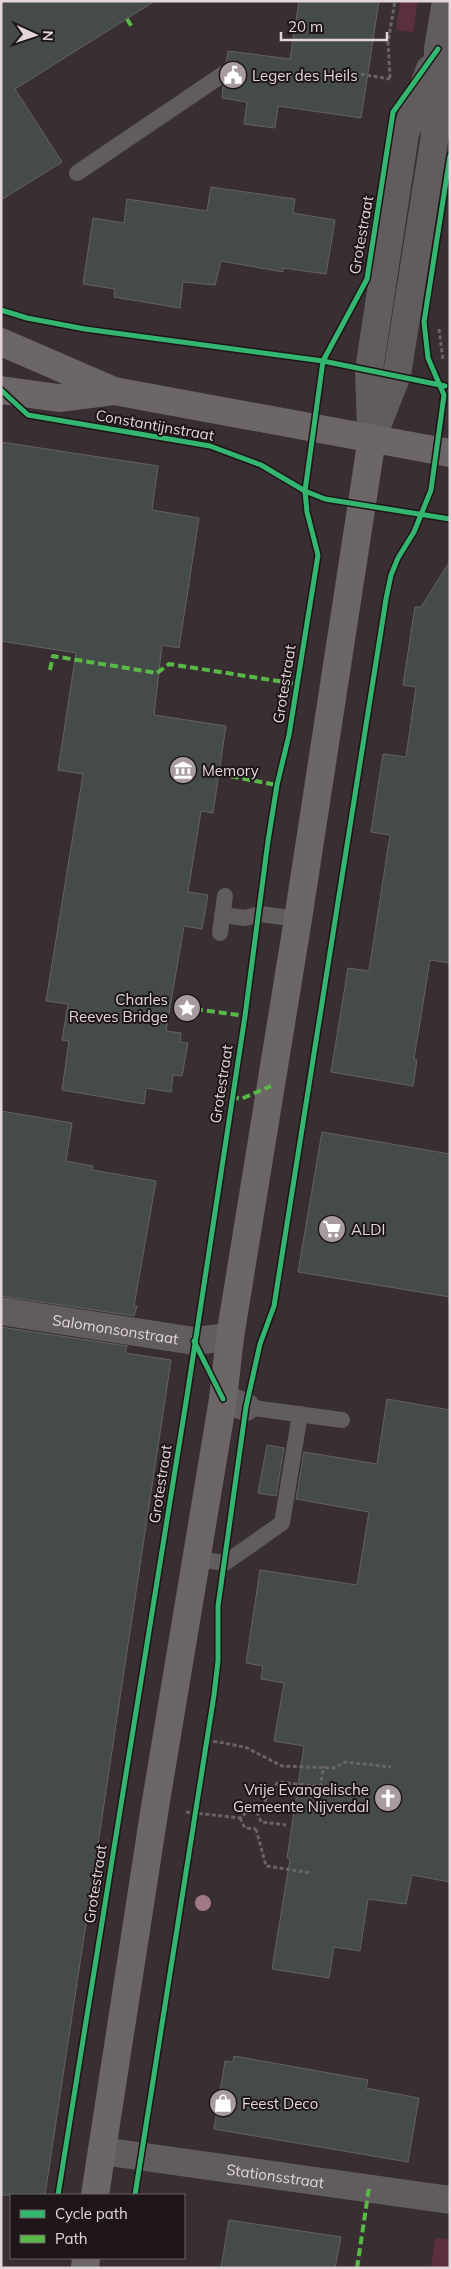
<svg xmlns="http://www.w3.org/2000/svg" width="451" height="2269" viewBox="0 0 451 2269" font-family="Mulish,sans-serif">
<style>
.green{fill:#5b2f3d}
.building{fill:#454b48;stroke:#636261}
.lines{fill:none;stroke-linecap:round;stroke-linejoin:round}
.path{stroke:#696465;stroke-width:3;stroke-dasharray:4 2.5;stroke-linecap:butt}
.lane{stroke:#615d5e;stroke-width:16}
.street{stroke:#615d5e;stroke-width:28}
.secondary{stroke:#6c6667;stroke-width:28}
.quiet{stroke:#58b947;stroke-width:4;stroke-dasharray:8 4;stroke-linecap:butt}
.cycleway-casing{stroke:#1e1518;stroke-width:8}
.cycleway{stroke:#33b770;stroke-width:5}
.tree{fill:#9f7a85}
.labels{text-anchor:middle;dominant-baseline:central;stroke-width:4;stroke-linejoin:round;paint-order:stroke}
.poi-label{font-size:15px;fill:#e3d5d9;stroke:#1e1518;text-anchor:start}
.street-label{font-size:15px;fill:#e3d5d9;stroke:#1e1518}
</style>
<rect width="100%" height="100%" fill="#392e31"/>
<g class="green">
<path d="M 400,1 L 418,1 L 413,32 L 396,30 Z"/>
<path d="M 435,2238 L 450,2240 L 450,2268 L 431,2268 Z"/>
</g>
<g class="building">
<path d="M 1,1 L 155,1 L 15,89 L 62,162 L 1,200 Z"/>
<path d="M 299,1 L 379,1 L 361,118 L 278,106 L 275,128 L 244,124 L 247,102 L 222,98 L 223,86 L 231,81 L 235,73 L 233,67 L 226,63 L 228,51 L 290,59 Z"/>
<path d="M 211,187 L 295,199 L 293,213 L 335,220 L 326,274 L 283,268 L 283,272 L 221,261 L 215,285 L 183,282 L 180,308 L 114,297 L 115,289 L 83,284 L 93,218 L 124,223 L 127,199 L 207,211 Z"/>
<path d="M 1,442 L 158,466 L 152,510 L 199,518 L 179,648 L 162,645 L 154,715 L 226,726 L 213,813 L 201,811 L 188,892 L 208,895 L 202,929 L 184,926 L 166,1031 L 181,1033 L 180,1042 L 188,1043 L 182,1076 L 173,1075 L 171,1092 L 146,1088 L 144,1104 L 62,1090 L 69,1041 L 62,1040 L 68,1004 L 46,1001 L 83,774 L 58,770 L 76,653 L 1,641 Z"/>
<path d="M 450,561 L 450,963 L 430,960 L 414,1059 L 417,1060 L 413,1086 L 331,1072 L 348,968 L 369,971 L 390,835 L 371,832 L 383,754 L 406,757 L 416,687 L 403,685 L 415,607 L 421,607 Z"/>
<path d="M 1,1111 L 72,1123 L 66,1161 L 93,1166 L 92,1170 L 156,1181 L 134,1306 L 137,1306 L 134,1316 L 1,1296 Z"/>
<path d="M 322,1132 L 450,1154 L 450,1297 L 298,1272 Z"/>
<path d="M 1,1327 L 127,1346 L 125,1353 L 171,1360 L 45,2195 L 1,2195 Z"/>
<path d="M 387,1399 L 450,1410 L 450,1882 L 412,1875 L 406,1904 L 368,1899 L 360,1951 L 334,1947 L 329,1978 L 272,1969 L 290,1859 L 287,1858 L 304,1746 L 274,1741 L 284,1683 L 261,1679 L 263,1666 L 246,1663 L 260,1570 L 357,1585 L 369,1512 L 296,1499 L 304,1452 L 377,1464 Z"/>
<path d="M 267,1445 L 284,1448 L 276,1496 L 258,1493 Z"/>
<path d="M 234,2056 L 368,2080 L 366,2088 L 419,2098 L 408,2162 L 214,2129 L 225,2061 L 233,2062 Z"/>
<path d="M 229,2220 L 341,2237 L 335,2268 L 221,2268 Z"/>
</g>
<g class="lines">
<g class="path">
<path d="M 348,72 L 390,79"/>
<path d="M 390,78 L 388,42 L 395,1"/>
<path d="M 439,329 L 443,360"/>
<path d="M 207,1740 L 245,1747 L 282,1766 L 334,1768 L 345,1762 L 391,1767"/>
<path d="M 320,1787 L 324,1766"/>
<path d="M 186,1812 L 240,1818 L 248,1811 L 257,1812"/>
<path d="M 257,1812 L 278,1782 L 324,1787"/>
<path d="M 257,1812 L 261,1822 L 286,1825"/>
<path d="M 240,1818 L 245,1828 L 256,1829"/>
<path d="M 256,1829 L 266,1866 L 312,1873"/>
</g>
<g class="lane">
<path d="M 77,173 L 225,73"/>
<path d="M 222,915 L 245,918 L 260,914 L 298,919"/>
<path d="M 220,933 L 225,896"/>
<path d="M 246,1407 L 342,1420"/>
<path d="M 196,1559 L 225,1563 L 282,1523 L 300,1414"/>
</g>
<g class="street">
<path d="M 371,428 L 369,370 L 405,134 L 430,69"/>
<path d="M 372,438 L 397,375 L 435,135 L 438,49 L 446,1"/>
<path id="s1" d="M 1,1311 L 194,1341 L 230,1337"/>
<path d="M 223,1399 L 246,1407"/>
<path id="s2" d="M 102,2151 L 450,2200"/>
</g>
<g class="secondary">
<path d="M 1,342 L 114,391 L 450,453"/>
<path d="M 1,390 L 59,398 L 114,391"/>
<path d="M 95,2195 L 155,1807 L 223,1399 L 230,1337 L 298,919 L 372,438"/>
<path d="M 85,2268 L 86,2258"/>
</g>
<g class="quiet">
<path d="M 127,19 L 132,27"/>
<path d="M 50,670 L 53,656 L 157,673 L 169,664 L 297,684"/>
<path d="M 219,774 L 277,785"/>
<path d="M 195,1009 L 245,1016"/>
<path d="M 231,1097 L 241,1099 L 271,1086"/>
<path d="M 357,2268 L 369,2188"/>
</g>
<g class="cycleway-casing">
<g id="cycleway">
<path d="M 1,310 L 27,318 L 85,329 L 323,361 L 445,386"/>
<path d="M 1,390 L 28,415 L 210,446 L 261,465 L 305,491 L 325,499 L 450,519"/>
<path d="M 194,1341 L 223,1399"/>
<path d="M 58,2195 L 187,1396 L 245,1016 L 268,841 L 277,785 L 289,735 L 318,555 L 307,512 L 305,491 L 323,361 L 367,279 L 393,112 L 438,49"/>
<path d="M 135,2195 L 214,1695 L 218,1661 L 218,1606 L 246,1407 L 260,1344 L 274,1306 L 386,599 L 391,575 L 398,558 L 414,532 L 431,490 L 444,395 L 428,358 L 424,322 L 450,156"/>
</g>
</g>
<use href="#cycleway" class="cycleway"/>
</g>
<circle class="tree" cx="203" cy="1903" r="8"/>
<defs>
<g id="civic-disc" transform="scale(1.4375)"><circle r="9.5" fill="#a89b9e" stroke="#1e1518"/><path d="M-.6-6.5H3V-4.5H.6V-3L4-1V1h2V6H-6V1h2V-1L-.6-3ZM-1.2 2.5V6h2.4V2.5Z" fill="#fff"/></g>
<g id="museum-disc" transform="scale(1.4375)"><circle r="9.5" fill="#a89b9e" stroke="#1e1518"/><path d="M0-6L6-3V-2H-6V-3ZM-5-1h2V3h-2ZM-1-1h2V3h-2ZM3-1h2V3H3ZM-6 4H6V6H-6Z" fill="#fff"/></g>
<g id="sight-disc" transform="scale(1.4375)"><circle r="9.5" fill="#a89b9e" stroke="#1e1518"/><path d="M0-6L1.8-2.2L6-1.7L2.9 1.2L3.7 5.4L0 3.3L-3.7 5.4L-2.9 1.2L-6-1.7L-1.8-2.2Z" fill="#fff"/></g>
<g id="supermarket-disc" transform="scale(1.4375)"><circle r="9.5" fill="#a89b9e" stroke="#1e1518"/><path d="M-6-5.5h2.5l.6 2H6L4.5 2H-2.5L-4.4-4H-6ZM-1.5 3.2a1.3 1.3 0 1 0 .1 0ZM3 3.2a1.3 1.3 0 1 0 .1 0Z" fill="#fff"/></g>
<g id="church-disc" transform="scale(1.4375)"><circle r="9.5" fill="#a89b9e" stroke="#1e1518"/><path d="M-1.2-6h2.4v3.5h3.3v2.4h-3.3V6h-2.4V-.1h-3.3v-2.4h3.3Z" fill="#fff"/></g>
<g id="shop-disc" transform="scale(1.4375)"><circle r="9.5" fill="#a89b9e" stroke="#1e1518"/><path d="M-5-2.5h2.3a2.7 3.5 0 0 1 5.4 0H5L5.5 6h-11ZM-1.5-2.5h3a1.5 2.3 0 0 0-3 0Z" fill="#fff"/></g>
</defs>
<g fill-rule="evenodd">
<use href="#civic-disc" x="233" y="75"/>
<use href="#museum-disc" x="183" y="770"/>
<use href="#sight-disc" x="187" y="1008"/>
<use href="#supermarket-disc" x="332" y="1229"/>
<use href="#church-disc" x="388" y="1798"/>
<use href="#shop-disc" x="223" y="2103"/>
</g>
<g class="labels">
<g class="poi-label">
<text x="252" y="75">Leger des Heils</text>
<text x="202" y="770">Memory</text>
<text x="168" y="999" text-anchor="end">Charles<tspan x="168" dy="17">Reeves Bridge</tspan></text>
<text x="351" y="1229">ALDI</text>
<text x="369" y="1789" text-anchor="end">Vrije Evangelische<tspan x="369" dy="17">Gemeente Nijverdal</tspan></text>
<text x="242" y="2103">Feest Deco</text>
</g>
<g class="street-label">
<text transform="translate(361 235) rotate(-80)">Grotestraat</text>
<text transform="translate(155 425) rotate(10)">Constantijnstraat</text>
<text transform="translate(284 684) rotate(-81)">Grotestraat</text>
<text transform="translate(221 1084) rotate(-81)">Grotestraat</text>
<text stroke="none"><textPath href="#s1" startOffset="116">Salomonsonstraat</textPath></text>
<text transform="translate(160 1484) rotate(-81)">Grotestraat</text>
<text transform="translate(95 1884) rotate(-81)">Grotestraat</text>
<text stroke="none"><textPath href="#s2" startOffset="175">Stationsstraat</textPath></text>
</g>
</g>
<rect width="451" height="2269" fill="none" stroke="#e3d5d9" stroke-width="5"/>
<rect x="10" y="2194" width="175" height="65" fill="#1e1518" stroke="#6d6265"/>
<rect x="20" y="2210" width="25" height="8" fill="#33b770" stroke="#6d6265"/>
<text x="55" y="2219" font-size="15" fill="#e3d5d9">Cycle path</text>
<rect x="20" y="2235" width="25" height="8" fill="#58b947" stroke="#6d6265"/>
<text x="55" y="2244" font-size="15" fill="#e3d5d9">Path</text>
<g transform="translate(35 35) rotate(93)" stroke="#1e1518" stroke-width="4" paint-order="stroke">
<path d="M0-4L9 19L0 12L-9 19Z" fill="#e3d5d9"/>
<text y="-8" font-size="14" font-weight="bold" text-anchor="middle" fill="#e3d5d9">N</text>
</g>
<path d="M281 32v8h106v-8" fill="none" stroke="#e3d5d9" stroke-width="2.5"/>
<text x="288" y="32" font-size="15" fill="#e3d5d9" stroke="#1e1518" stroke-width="4" paint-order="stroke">20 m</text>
</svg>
